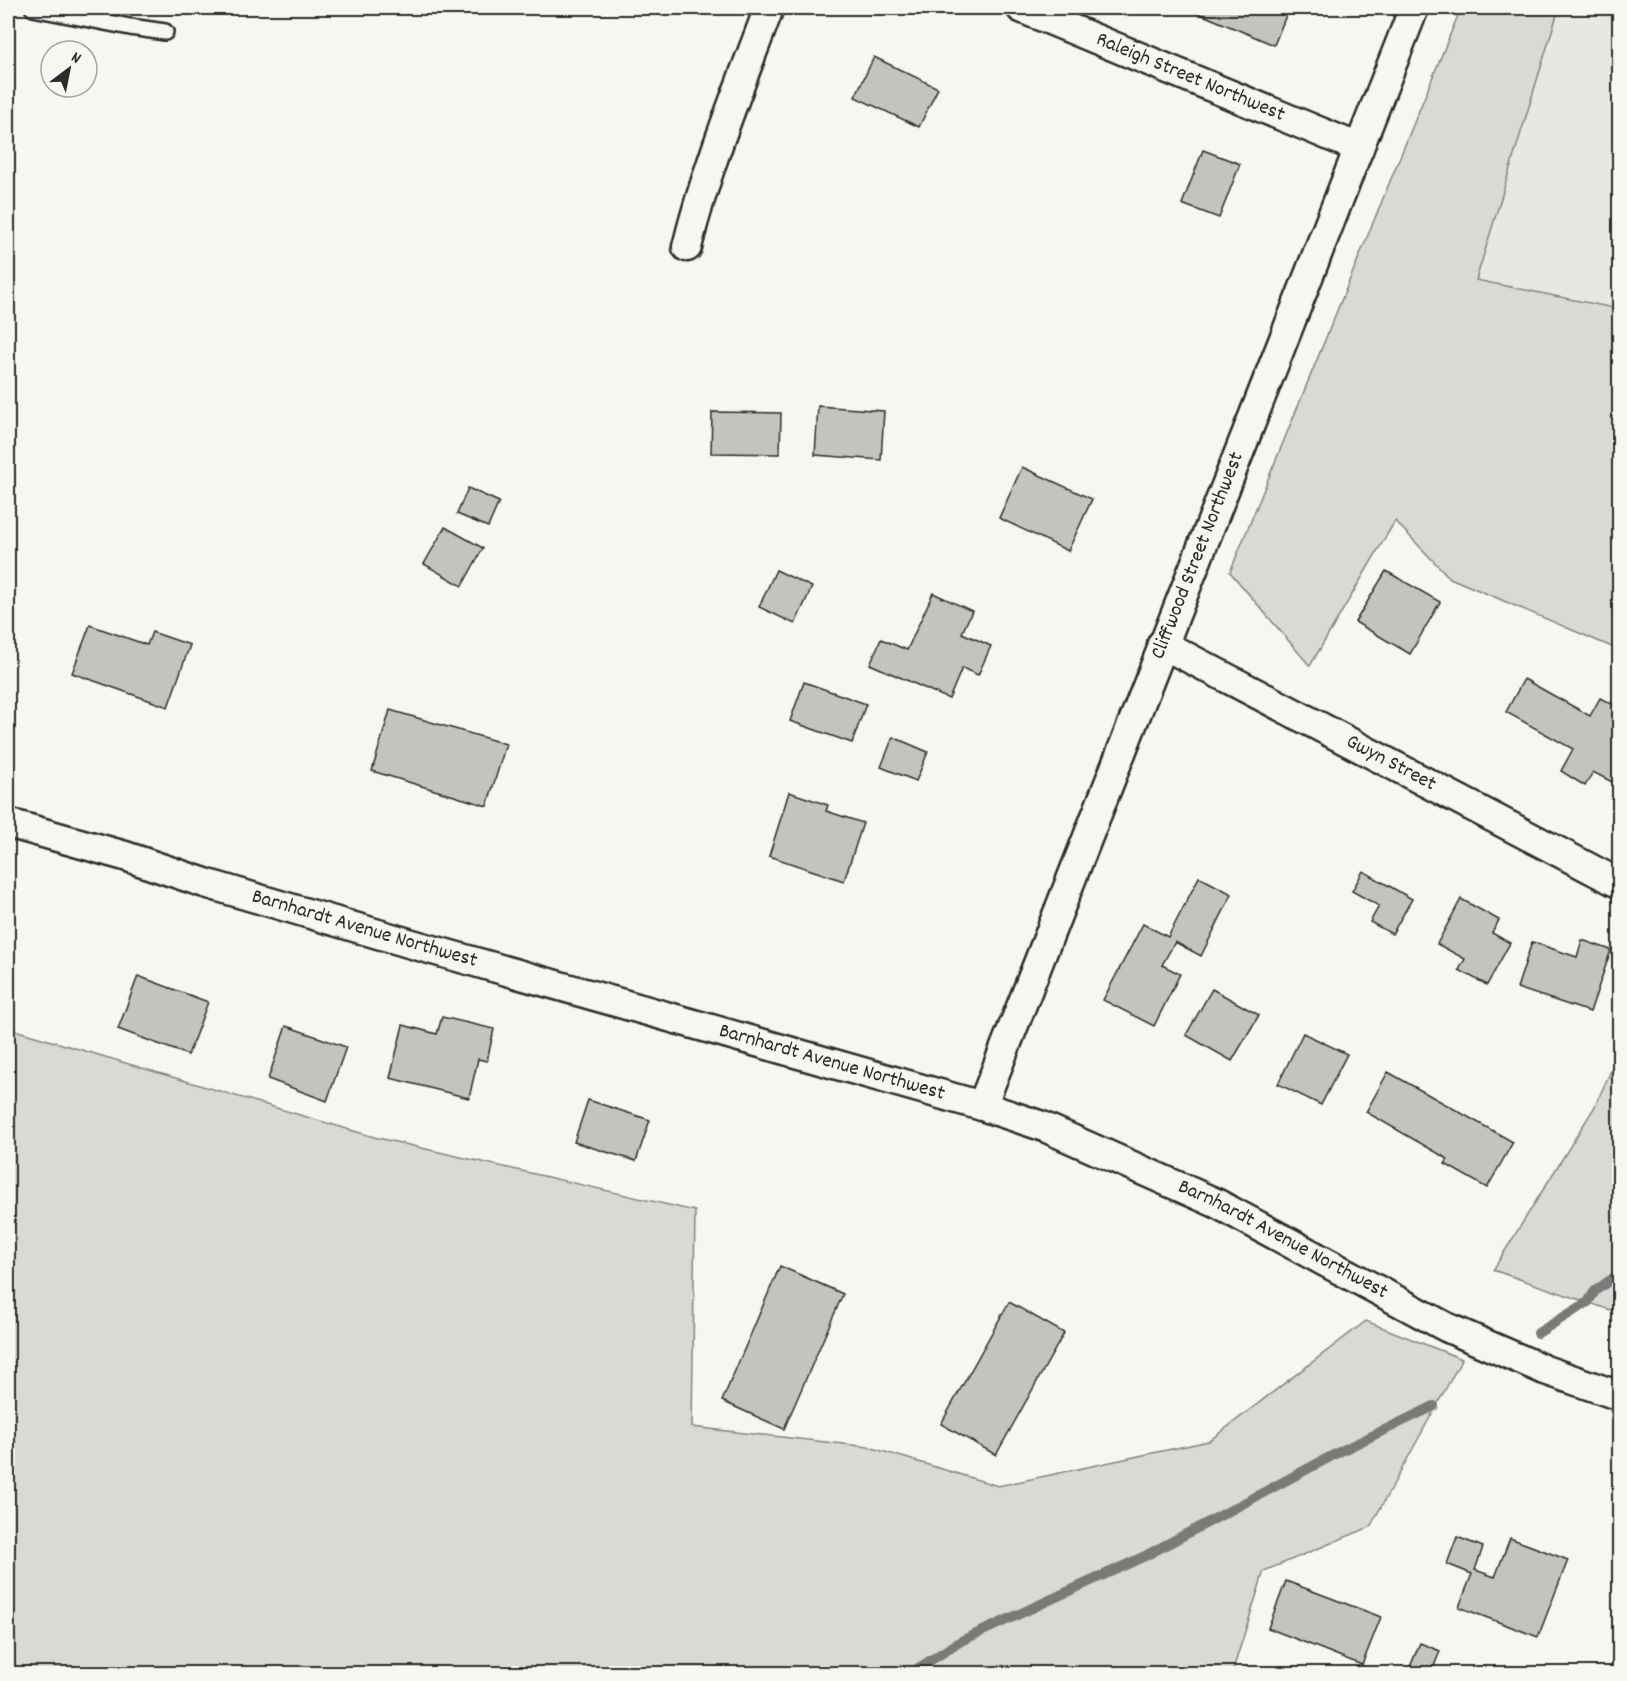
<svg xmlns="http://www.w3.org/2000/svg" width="1627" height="1681" viewBox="0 0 1627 1681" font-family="Dekko,sans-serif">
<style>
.built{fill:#e7e7e3}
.green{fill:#d9d9d5;stroke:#828280;stroke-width:1.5}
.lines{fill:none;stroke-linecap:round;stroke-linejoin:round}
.stream{stroke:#7a7a78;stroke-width:10}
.building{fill:#c3c3c0;stroke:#2b2b2b;stroke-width:1.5}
.lane-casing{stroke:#2b2b2b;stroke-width:20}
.street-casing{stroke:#2b2b2b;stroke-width:33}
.lane{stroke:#f6f6f2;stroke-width:15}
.street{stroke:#f6f6f2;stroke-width:28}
.labels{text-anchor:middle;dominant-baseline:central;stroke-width:5;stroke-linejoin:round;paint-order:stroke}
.street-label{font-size:21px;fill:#2b2b2b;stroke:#f6f6f2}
</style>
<rect width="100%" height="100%" fill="#f6f6f2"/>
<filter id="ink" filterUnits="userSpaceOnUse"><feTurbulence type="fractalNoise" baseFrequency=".0167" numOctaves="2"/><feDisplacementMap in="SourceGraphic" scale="12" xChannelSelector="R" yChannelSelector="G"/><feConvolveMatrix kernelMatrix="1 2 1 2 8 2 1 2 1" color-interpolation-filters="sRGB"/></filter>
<g filter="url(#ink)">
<path class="built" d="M 1559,8 L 1619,8 L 1619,309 L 1476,280 Z"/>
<g class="green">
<path d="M 1461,8 L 1559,8 L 1476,280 L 1619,309 L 1619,650 L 1450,578 L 1395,521 L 1310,666 L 1230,572 Z"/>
<path d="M 8,1028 L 374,1137 L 695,1211 L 692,1427 L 869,1447 L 998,1486 L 1209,1441 L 1366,1321 L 1462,1359 L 1370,1527 L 1264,1571 L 1232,1673 L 8,1673 Z"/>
<path d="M 1619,1053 L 1619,1313 L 1493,1270 L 1594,1108 Z"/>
</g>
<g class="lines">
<g class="stream">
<path d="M 1538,1333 L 1588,1302 L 1595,1291 L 1620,1273"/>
<path d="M 909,1674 L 961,1641 L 1145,1556 L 1341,1451 L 1434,1406"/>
</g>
</g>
<g class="building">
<path d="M 1200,8 L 1289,8 L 1274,45 L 1198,13 Z"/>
<path d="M 874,57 L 938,88 L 919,127 L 855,97 Z"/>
<path d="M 1203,150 L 1240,164 L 1219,218 L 1182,204 Z"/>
<path d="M 818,406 L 884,411 L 881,460 L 815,455 Z"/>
<path d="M 712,412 L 781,413 L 780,454 L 711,453 Z"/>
<path d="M 1022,467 L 1092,499 L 1068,551 L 999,518 Z"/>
<path d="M 468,488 L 499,502 L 488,527 L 457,514 Z"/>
<path d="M 445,527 L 483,548 L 462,586 L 424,564 Z"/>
<path d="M 776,570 L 812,587 L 795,624 L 759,607 Z"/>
<path d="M 1386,571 L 1440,602 L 1410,654 L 1355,622 Z"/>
<path d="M 933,593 L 972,611 L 962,633 L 991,646 L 978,675 L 962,668 L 949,699 L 870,664 L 881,639 L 907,650 Z"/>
<path d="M 90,625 L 147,645 L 152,632 L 190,645 L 168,707 L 72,673 Z"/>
<path d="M 1524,679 L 1590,716 L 1600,698 L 1620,708 L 1620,769 L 1612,782 L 1593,772 L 1585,786 L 1561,771 L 1573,749 L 1506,712 Z"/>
<path d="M 804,682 L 866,704 L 852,743 L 790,721 Z"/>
<path d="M 390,710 L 506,744 L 487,806 L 372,771 Z"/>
<path d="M 893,737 L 928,752 L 916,781 L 881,767 Z"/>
<path d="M 789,792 L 828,805 L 826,811 L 863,823 L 844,881 L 769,856 Z"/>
<path d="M 1363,871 L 1412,899 L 1392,934 L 1370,922 L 1379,906 L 1352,891 Z"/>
<path d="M 1199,877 L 1232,894 L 1201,956 L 1175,942 L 1162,965 L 1180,974 L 1154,1026 L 1103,1000 L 1143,924 L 1168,937 Z"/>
<path d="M 1461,899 L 1499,920 L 1492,933 L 1510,943 L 1487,985 L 1459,970 L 1465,959 L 1437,944 Z"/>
<path d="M 1582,940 L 1611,950 L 1590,1012 L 1517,988 L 1532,942 L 1577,957 Z"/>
<path d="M 138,976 L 208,1002 L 188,1055 L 118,1029 Z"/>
<path d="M 1212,989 L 1259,1015 L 1232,1061 L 1186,1035 Z"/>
<path d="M 442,1017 L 494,1029 L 487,1061 L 478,1059 L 469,1098 L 390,1078 L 403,1025 L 437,1034 Z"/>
<path d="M 286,1026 L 346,1047 L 327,1101 L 268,1079 Z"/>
<path d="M 1303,1033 L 1347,1054 L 1321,1105 L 1278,1084 Z"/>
<path d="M 1388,1072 L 1513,1142 L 1487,1188 L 1445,1164 L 1448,1159 L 1366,1112 Z"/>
<path d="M 588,1100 L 650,1120 L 636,1161 L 574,1142 Z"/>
<path d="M 780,1266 L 843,1294 L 784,1429 L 722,1401 Z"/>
<path d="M 1009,1302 L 1064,1333 L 996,1455 L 941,1424 Z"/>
<path d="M 1457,1537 L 1483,1547 L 1475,1570 L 1495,1577 L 1510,1538 L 1568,1560 L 1538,1637 L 1459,1607 L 1472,1574 L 1447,1564 Z"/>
<path d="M 1286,1581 L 1381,1617 L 1362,1665 L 1268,1628 Z"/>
<path d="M 1420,1643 L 1440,1651 L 1431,1674 L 1407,1674 Z"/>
</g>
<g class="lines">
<g class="lane-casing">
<path id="lane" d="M 33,8 L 130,27 L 165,32"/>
</g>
<g class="street-casing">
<g id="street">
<path id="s1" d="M 1021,8 L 1359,148"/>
<path d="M 687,247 C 707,165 740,86 769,8"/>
<path id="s2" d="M 1162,644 L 1620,884"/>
<path id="s3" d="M 8,823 L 125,856 L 205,883 L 412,944 L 982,1106 L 1042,1126 L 1216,1203 L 1446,1327 L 1545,1370 L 1620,1396"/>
<path id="s4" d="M 982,1106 L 1414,8"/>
</g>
</g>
<use href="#lane" class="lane"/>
<use href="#street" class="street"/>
</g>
</g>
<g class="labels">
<g class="street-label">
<text stroke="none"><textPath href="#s1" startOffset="183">Raleigh Street Northwest</textPath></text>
<text stroke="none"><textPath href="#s4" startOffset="591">Cliffwood Street Northwest</textPath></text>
<text stroke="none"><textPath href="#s2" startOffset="258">Gwyn Street</textPath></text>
<text stroke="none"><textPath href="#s3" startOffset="372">Barnhardt Avenue Northwest</textPath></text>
<text stroke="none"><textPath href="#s3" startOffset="858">Barnhardt Avenue Northwest</textPath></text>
<text stroke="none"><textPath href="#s3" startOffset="1344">Barnhardt Avenue Northwest</textPath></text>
</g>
</g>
<rect width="1627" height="1681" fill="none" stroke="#f6f6f2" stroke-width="30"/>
<rect x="15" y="15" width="1597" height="1651" fill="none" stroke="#2b2b2b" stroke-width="2" filter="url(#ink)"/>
<g transform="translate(69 69) rotate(32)"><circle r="28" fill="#f6f6f2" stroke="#a5a5a2" stroke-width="1.5"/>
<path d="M0-4.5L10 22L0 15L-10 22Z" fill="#2b2b2b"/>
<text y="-9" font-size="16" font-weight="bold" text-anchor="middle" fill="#2b2b2b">N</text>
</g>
</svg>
